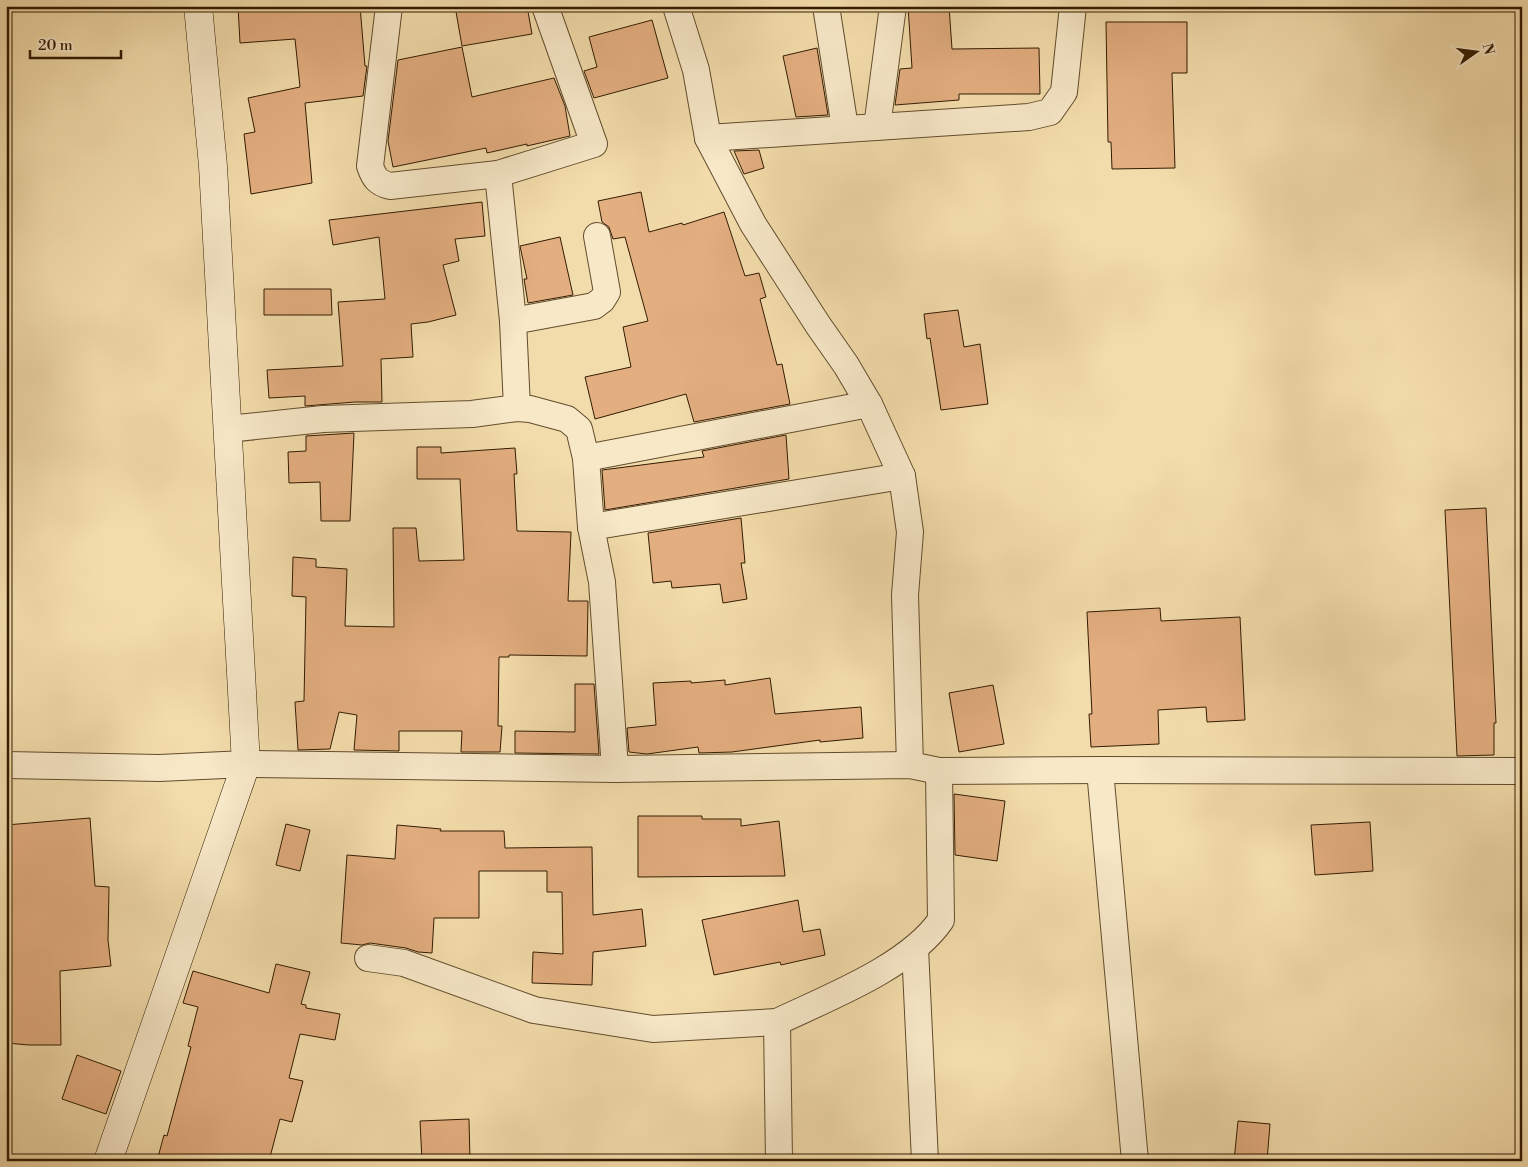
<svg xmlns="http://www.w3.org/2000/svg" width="1528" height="1167" viewBox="0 0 1528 1167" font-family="'Libre Bodoni',serif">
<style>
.building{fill:#e3ae80;stroke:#321c01}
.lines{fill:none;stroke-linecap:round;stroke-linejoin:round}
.street-casing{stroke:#624c2c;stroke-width:28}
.secondary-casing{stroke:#321c01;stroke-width:29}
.street{stroke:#f7e8c8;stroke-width:26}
.secondary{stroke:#f7e8c8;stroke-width:28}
</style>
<rect width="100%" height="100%" fill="#f3dcab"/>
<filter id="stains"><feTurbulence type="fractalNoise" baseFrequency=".004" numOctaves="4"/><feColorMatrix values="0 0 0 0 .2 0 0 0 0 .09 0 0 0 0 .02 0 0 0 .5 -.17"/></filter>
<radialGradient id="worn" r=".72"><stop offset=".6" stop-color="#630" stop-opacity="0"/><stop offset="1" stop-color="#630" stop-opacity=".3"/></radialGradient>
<g class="building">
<path d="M 238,6 L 360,6 L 365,66 L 367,66 L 363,96 L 305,103 L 312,183 L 251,194 L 244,134 L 255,132 L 248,98 L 300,87 L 295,39 L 240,43 Z"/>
<path d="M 455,6 L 527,6 L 532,34 L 462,46 Z"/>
<path d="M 908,6 L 949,6 L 952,49 L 1039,48 L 1040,94 L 959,94 L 959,100 L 895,105 L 900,69 L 912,68 Z"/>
<path d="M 652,20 L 668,78 L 594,98 L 584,71 L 597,67 L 589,37 Z"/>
<path d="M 1106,22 L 1187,22 L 1187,73 L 1172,73 L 1175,168 L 1112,169 L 1111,142 L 1108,142 Z"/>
<path d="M 462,47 L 472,97 L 554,78 L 565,106 L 570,136 L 527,146 L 527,144 L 487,153 L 486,148 L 393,167 L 388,141 L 398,60 Z"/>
<path d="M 817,48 L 828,115 L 796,117 L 783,56 Z"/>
<path d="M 759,150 L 764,168 L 744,174 L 734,151 Z"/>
<path d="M 641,192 L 649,232 L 682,223 L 683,225 L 724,212 L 745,276 L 759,273 L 766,297 L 760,299 L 777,365 L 782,364 L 790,404 L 694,422 L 686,394 L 595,419 L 585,377 L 631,367 L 623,327 L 648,321 L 625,237 L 613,239 L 609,227 L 602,222 L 598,201 Z"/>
<path d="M 482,202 L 485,236 L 455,239 L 459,261 L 443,265 L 456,315 L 428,322 L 411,324 L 413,357 L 381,359 L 382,402 L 355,402 L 305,406 L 305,396 L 269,398 L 267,370 L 343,366 L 338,302 L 385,299 L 379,237 L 333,245 L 329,220 Z"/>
<path d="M 560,237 L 573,295 L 528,303 L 524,279 L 527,279 L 520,246 Z"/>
<path d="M 264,289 L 331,289 L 332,315 L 264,315 Z"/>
<path d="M 958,310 L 964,347 L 980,344 L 988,404 L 941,410 L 930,338 L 927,339 L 924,314 Z"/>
<path d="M 354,433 L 350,521 L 321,521 L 320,482 L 289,483 L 288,452 L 306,451 L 306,436 Z"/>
<path d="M 786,435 L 789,479 L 605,510 L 602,470 L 704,457 L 702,451 Z"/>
<path d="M 417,447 L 441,447 L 441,453 L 515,448 L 517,474 L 514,474 L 517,531 L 571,532 L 568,601 L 588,601 L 587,656 L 509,655 L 509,657 L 499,657 L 498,726 L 502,726 L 500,752 L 461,752 L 462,731 L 399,731 L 399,751 L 354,750 L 357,715 L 339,712 L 330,749 L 298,750 L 295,702 L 304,701 L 306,597 L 292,596 L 293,557 L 316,559 L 316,567 L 347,569 L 345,626 L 394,627 L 393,528 L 416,528 L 419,561 L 464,560 L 460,479 L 417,479 Z"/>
<path d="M 1486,508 L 1496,723 L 1494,723 L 1494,755 L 1457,756 L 1445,510 Z"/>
<path d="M 741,518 L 745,563 L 741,563 L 747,599 L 723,603 L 720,584 L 672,588 L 671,581 L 653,583 L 648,533 Z"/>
<path d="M 1160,608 L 1161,621 L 1240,617 L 1245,720 L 1207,722 L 1206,707 L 1158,710 L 1159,744 L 1091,747 L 1089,714 L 1092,714 L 1087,612 Z"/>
<path d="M 770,678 L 775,714 L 861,707 L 863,738 L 820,742 L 820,740 L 732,752 L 699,753 L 698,747 L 647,754 L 629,752 L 627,728 L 656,725 L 653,683 L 691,681 L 691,683 L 725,680 L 725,685 Z"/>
<path d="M 575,684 L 594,684 L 599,754 L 515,753 L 515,731 L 575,732 Z"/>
<path d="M 993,685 L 1004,744 L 959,752 L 949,693 Z"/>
<path d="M 954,794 L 1005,801 L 997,861 L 955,855 Z"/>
<path d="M 638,816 L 702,816 L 702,819 L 741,819 L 741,826 L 779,821 L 785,876 L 638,877 Z"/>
<path d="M 90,818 L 95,886 L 109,887 L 108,940 L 111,966 L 60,971 L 61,1045 L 29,1045 L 6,1043 L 6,825 Z"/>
<path d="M 1370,822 L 1373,871 L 1315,875 L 1311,825 Z"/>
<path d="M 286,824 L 310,830 L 300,871 L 276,865 Z"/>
<path d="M 397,825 L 441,829 L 440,831 L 504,831 L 505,848 L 592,847 L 593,915 L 642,909 L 646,946 L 593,952 L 592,985 L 532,983 L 533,952 L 563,954 L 562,892 L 547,892 L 547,871 L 479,871 L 479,918 L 434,918 L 432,953 L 418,952 L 406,948 L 370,943 L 362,945 L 341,943 L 347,855 L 395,859 Z"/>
<path d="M 798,900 L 803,932 L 820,929 L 825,955 L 781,965 L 780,962 L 714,975 L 702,920 Z"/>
<path d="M 276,964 L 310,972 L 301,1004 L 306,1005 L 306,1008 L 340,1014 L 335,1040 L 300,1034 L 289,1078 L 303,1081 L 292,1122 L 280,1119 L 269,1161 L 157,1161 L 164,1135 L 167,1136 L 191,1047 L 188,1046 L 198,1007 L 183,1003 L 193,971 L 269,993 Z"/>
<path d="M 77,1055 L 121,1071 L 106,1114 L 62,1099 Z"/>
<path d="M 469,1119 L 470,1161 L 422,1161 L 420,1121 Z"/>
<path d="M 1238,1121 L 1270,1124 L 1267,1161 L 1234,1161 Z"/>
</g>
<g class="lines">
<g class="street-casing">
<g id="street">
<path d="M 389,6 L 370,166 C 374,178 378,183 390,186 L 498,174 L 594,144 L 545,6"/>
<path d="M 676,6 L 696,70 L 708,138 L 753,224 L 818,325 L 846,365 L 869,404 L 902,476 L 910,532 L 905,595 L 910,765"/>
<path d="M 826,6 L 845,128"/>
<path d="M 877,127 L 893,6"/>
<path d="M 708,138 L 1029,117 L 1050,112 L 1064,92 L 1073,6"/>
<path d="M 498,174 L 513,321 L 517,408 L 530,409 L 567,419 L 579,429 L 586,458 L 591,527 L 602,582 L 615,769"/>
<path d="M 513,321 L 594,306 L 602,300 L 607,292 L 597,236"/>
<path d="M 228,429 L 323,419 L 472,414 L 517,408"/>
<path d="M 586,458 L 869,404"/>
<path d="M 591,527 L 902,476"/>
<path d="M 6,765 L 159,768 L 246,764 L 615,769 L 910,765 L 939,771 L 1100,770 L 1522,771"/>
<path d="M 1100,770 L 1135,1161"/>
<path d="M 915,948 L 925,1161"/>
<path d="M 368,958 L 404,963 L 534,1010 L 653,1029 L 777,1022"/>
<path d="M 779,1161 L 777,1022 C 827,998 909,967 941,920 L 939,771"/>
</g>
</g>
<g class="secondary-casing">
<path id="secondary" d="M 108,1161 L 246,764 L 213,166 L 198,6"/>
</g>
<use href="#street" class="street"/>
<use href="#secondary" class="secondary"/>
</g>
<rect width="1528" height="1167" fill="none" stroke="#f3dcab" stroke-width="25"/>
<rect x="8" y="8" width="1513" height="1152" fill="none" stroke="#321c01" stroke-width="2.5"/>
<rect x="12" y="12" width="1503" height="1142" fill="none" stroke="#321c01"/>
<g transform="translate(1476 52) rotate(76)" stroke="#f7e8c8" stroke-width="4" paint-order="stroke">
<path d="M0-4L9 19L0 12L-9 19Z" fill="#321c01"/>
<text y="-8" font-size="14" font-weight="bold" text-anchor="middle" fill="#321c01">N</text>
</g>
<path d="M30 50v8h91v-8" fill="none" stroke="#321c01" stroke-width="2.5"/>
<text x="38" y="50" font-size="15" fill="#321c01" stroke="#f7e8c8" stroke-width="4" paint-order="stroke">20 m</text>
<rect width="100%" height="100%" filter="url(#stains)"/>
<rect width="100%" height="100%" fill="url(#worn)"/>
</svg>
